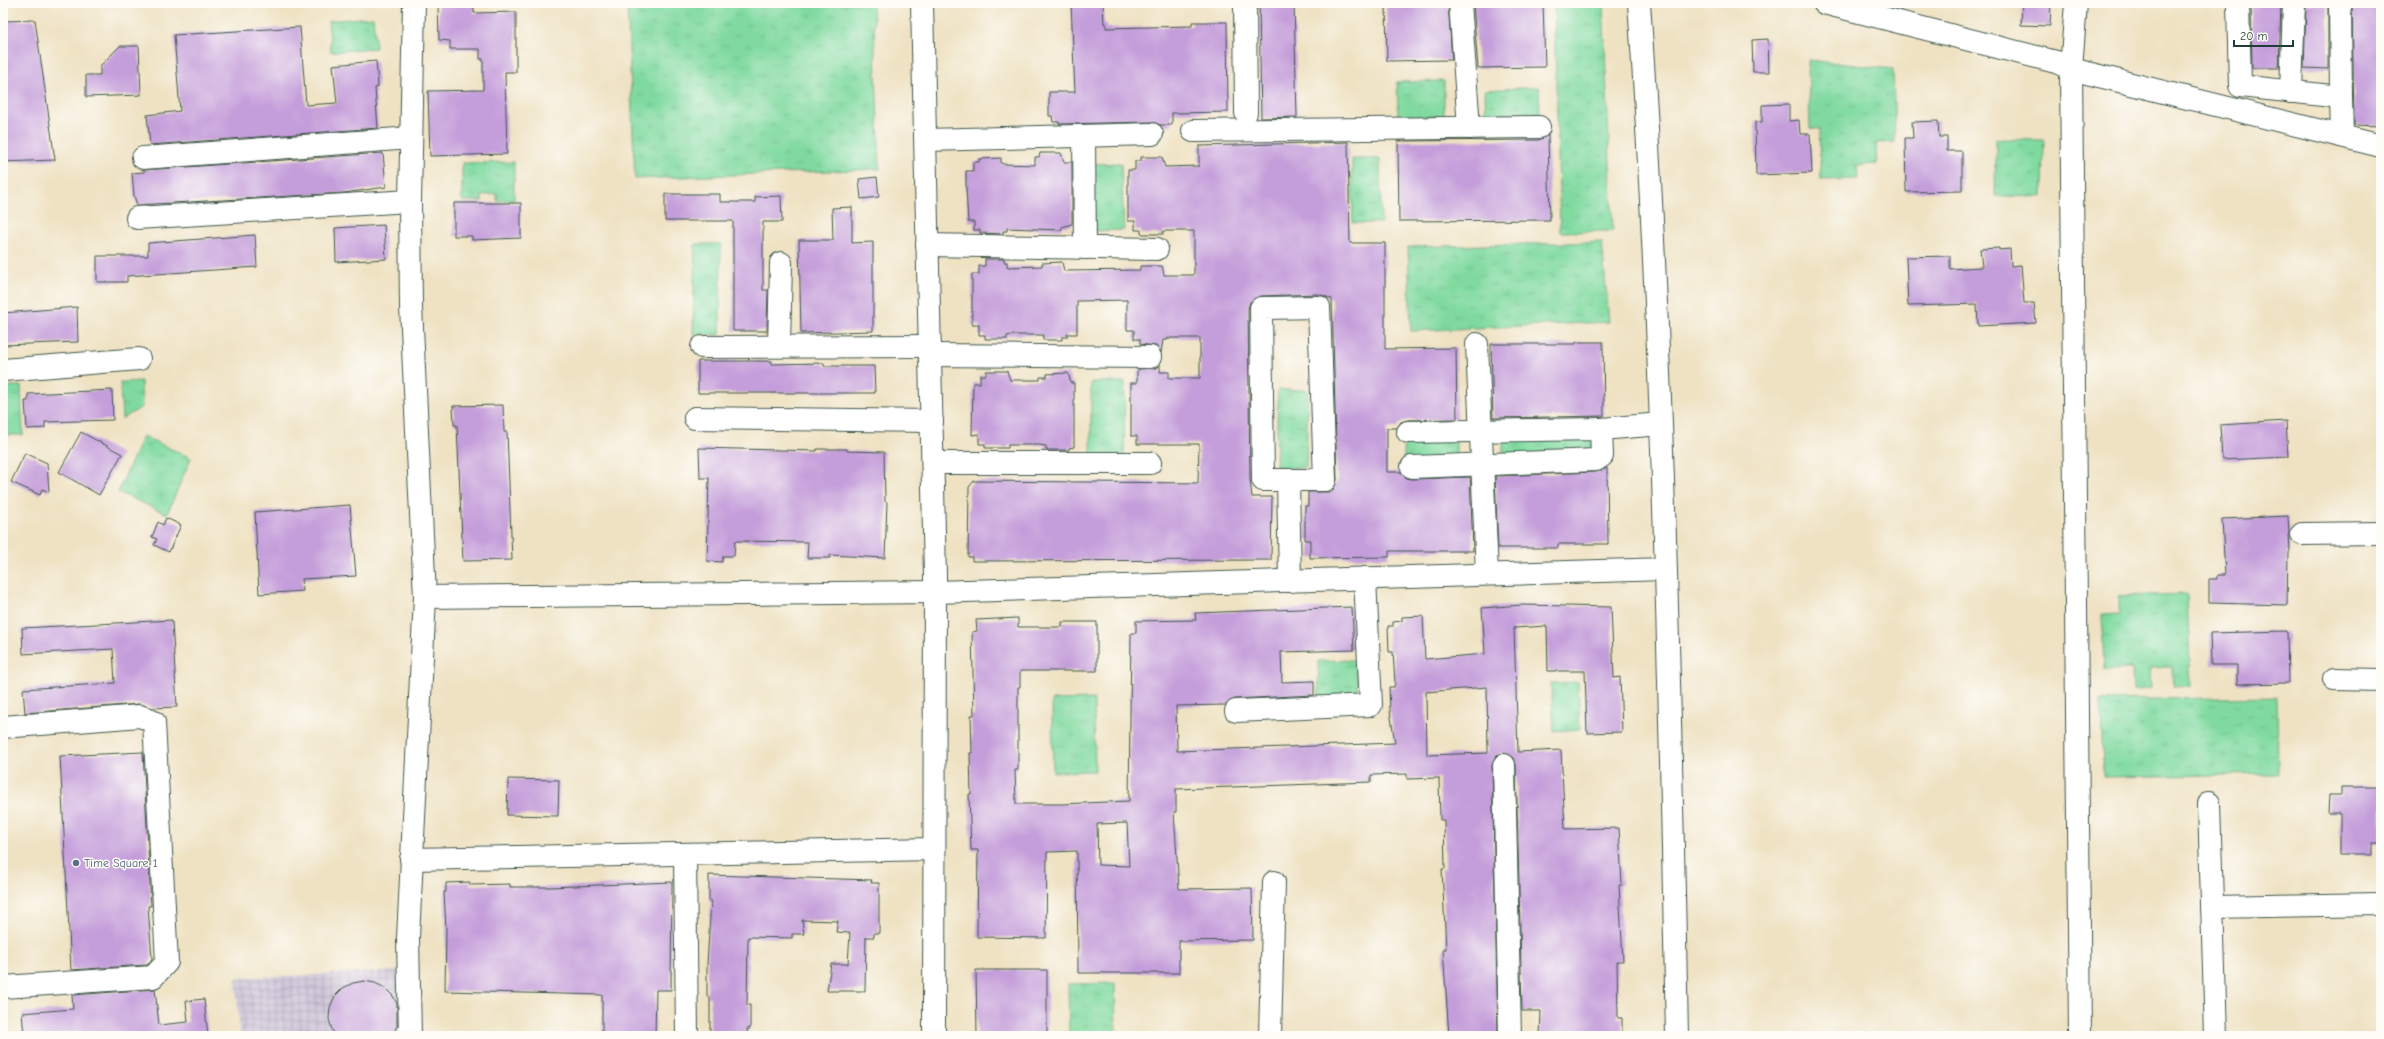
<svg xmlns="http://www.w3.org/2000/svg" width="2384" height="1039" viewBox="0 0 2384 1039" font-family="'Comic Neue',sans-serif">
<style>
.industrial{fill:url(#industrial-grid)}
.grass{fill:url(#grass-tufts);stroke:#508c6a}
.building{fill:#c49eda;fill-rule:evenodd}
.lines{fill:none;stroke-linecap:round;stroke-linejoin:round}
.minor-casing{stroke:#3e5649;stroke-width:24}
.minor{stroke:#fff;stroke-width:22}
.service-dot{fill:#5c6f8a;stroke:#fdfcf7;stroke-width:1.5}
.labels{text-anchor:middle;dominant-baseline:central;stroke-width:3;stroke-linejoin:round;paint-order:stroke}
.service-label{font-size:12px;fill:#4e5e75;stroke:#fdfcf7;text-anchor:start}
</style>
<defs>
<pattern id="industrial-grid" width="8" height="8" patternUnits="userSpaceOnUse"><rect width="8" height="8" fill="#cabfd6"/><path d="M0 4h8M4 0v8" fill="none" stroke="#a39cae"/></pattern>
<pattern id="grass-tufts" width="24" height="20" patternUnits="userSpaceOnUse"><rect width="24" height="20" fill="#80daa0"/><path d="M3 7l-1-3M5 7V3M7 7l1-3M15 17l-1-3M17 17v-4M19 17l1-3" fill="none" stroke="#6ebc8a"/></pattern>
</defs>
<rect width="100%" height="100%" fill="#fdfcf7"/>
<filter id="ink" filterUnits="userSpaceOnUse"><feTurbulence type="fractalNoise" baseFrequency=".025" numOctaves="2"/><feDisplacementMap in="SourceGraphic" scale="8" xChannelSelector="R" yChannelSelector="G"/><feConvolveMatrix kernelMatrix="1 2 1 2 8 2 1 2 1" color-interpolation-filters="sRGB"/></filter>
<filter id="wash" filterUnits="userSpaceOnUse"><feTurbulence type="fractalNoise" baseFrequency=".012" numOctaves="4" result="noise"/><feDisplacementMap in="SourceGraphic" scale="16" xChannelSelector="R" yChannelSelector="G"/><feGaussianBlur stdDeviation="0.9" result="paint"/><feColorMatrix in="noise" values="0 0 0 0 0 0 0 0 0 0 0 0 0 0 0 0 0 1.4 0 .05"/><feComposite in="paint" operator="in"/></filter>
<g filter="url(#wash)">
<rect width="100%" height="100%" fill="#efe2c3"/>
<path class="industrial" d="M 402,971 L 403,1036 L 240,1036 L 236,978 Z"/>
<g class="grass">
<path d="M 627,3 L 873,3 L 880,169 L 635,179 Z"/>
<path d="M 1554,3 L 1603,3 L 1613,231 L 1560,232 Z"/>
<path d="M 373,17 L 376,48 L 331,52 L 328,21 Z"/>
<path d="M 1808,60 L 1893,69 L 1895,142 L 1876,143 L 1877,164 L 1857,165 L 1858,179 L 1821,180 L 1819,129 L 1810,128 Z"/>
<path d="M 1444,81 L 1444,116 L 1398,117 L 1397,82 Z"/>
<path d="M 1539,87 L 1540,113 L 1486,115 L 1485,90 Z"/>
<path d="M 1996,139 L 2044,140 L 2043,197 L 1995,196 Z"/>
<path d="M 1352,159 L 1380,159 L 1381,223 L 1353,223 Z"/>
<path d="M 514,162 L 514,200 L 497,201 L 497,194 L 482,195 L 482,201 L 462,201 L 462,163 Z"/>
<path d="M 1121,163 L 1124,230 L 1095,231 L 1093,164 Z"/>
<path d="M 1602,242 L 1609,322 L 1411,331 L 1408,247 Z"/>
<path d="M 695,244 L 721,244 L 720,335 L 693,334 Z"/>
<path d="M 141,381 L 142,407 L 122,419 L 120,382 Z"/>
<path d="M 1091,382 L 1125,382 L 1124,456 L 1091,456 Z"/>
<path d="M 3,386 L 21,386 L 23,435 L 3,435 Z"/>
<path d="M 1278,390 L 1308,390 L 1306,468 L 1276,468 Z"/>
<path d="M 143,436 L 191,458 L 167,514 L 118,492 Z"/>
<path d="M 1592,437 L 1593,457 L 1503,460 L 1503,440 Z"/>
<path d="M 1404,440 L 1456,440 L 1456,464 L 1404,463 Z"/>
<path d="M 2187,594 L 2191,686 L 2173,687 L 2172,667 L 2150,668 L 2151,689 L 2133,690 L 2132,669 L 2104,670 L 2102,614 L 2119,613 L 2119,596 Z"/>
<path d="M 1356,660 L 1358,702 L 1319,704 L 1318,661 Z"/>
<path d="M 1578,682 L 1580,729 L 1554,731 L 1551,683 Z"/>
<path d="M 2277,697 L 2278,774 L 2103,777 L 2101,700 Z"/>
<path d="M 1094,699 L 1095,771 L 1053,772 L 1052,700 Z"/>
<path d="M 1115,983 L 1116,1036 L 1069,1036 L 1068,984 Z"/>
</g>
<g id="blocks">
<g class="building">
<path d="M 1071,3 L 1103,3 L 1104,24 L 1106,23 L 1106,28 L 1192,26 L 1192,22 L 1227,22 L 1228,112 L 1172,113 L 1172,125 L 1160,125 L 1152,122 L 1059,124 L 1059,122 L 1053,122 L 1052,116 L 1049,116 L 1049,92 L 1075,92 Z"/>
<path d="M 1259,3 L 1294,3 L 1297,117 L 1261,118 Z"/>
<path d="M 1386,3 L 1448,3 L 1452,60 L 1387,61 Z"/>
<path d="M 1473,3 L 1543,3 L 1545,67 L 1478,68 Z"/>
<path d="M 2022,3 L 2051,3 L 2050,26 L 2021,25 Z"/>
<path d="M 2251,3 L 2281,3 L 2279,68 L 2252,68 Z"/>
<path d="M 2306,3 L 2328,3 L 2328,69 L 2304,68 Z"/>
<path d="M 2352,3 L 2381,3 L 2381,126 L 2354,125 Z"/>
<path d="M 438,5 L 474,5 L 474,13 L 516,12 L 516,72 L 505,72 L 507,154 L 430,156 L 428,91 L 483,90 L 483,59 L 480,59 L 480,49 L 450,49 L 450,41 L 439,40 Z"/>
<path d="M 35,20 L 55,160 L 3,162 L 3,21 Z"/>
<path d="M 300,27 L 306,105 L 337,103 L 333,65 L 376,61 L 378,87 L 375,88 L 378,128 L 150,145 L 147,115 L 180,111 L 174,35 Z"/>
<path d="M 1768,39 L 1769,72 L 1753,72 L 1752,40 Z"/>
<path d="M 120,46 L 139,46 L 141,95 L 86,97 L 86,75 L 100,75 L 100,66 Z"/>
<path d="M 1789,104 L 1789,121 L 1799,120 L 1800,134 L 1810,134 L 1812,173 L 1756,175 L 1755,122 L 1762,122 L 1762,105 Z"/>
<path d="M 1938,121 L 1939,137 L 1947,137 L 1947,151 L 1962,151 L 1962,191 L 1906,192 L 1905,138 L 1913,138 L 1912,122 Z"/>
<path d="M 1548,135 L 1550,220 L 1399,221 L 1398,141 L 1539,140 Z"/>
<path d="M 1348,142 L 1350,243 L 1385,243 L 1385,349 L 1456,348 L 1457,419 L 1408,420 L 1401,422 L 1397,428 L 1387,428 L 1387,472 L 1401,472 L 1406,478 L 1412,479 L 1470,477 L 1473,551 L 1389,551 L 1389,557 L 1310,558 L 1310,540 L 1305,540 L 1305,506 L 1308,506 L 1308,492 L 1332,492 L 1337,480 L 1332,299 L 1319,294 L 1261,296 L 1250,302 L 1248,308 L 1250,480 L 1252,497 L 1272,497 L 1271,560 L 972,561 L 972,557 L 968,557 L 969,487 L 974,481 L 1198,483 L 1199,444 L 1137,444 L 1137,436 L 1131,436 L 1131,383 L 1137,383 L 1137,372 L 1139,369 L 1156,368 L 1160,364 L 1160,372 L 1169,372 L 1169,378 L 1200,378 L 1200,338 L 1168,338 L 1167,340 L 1163,340 L 1161,353 L 1156,346 L 1140,344 L 1140,339 L 1134,339 L 1134,330 L 1127,330 L 1127,300 L 1077,301 L 1077,334 L 1067,334 L 1067,337 L 1062,337 L 1062,340 L 1043,340 L 1043,335 L 1013,335 L 1007,336 L 1007,339 L 985,339 L 985,335 L 979,335 L 979,325 L 972,325 L 972,274 L 979,274 L 979,266 L 985,266 L 985,259 L 1004,259 L 1004,262 L 1007,262 L 1007,267 L 1042,266 L 1042,263 L 1062,262 L 1064,271 L 1140,270 L 1140,266 L 1162,266 L 1164,275 L 1194,275 L 1194,231 L 1163,231 L 1163,234 L 1141,234 L 1141,230 L 1135,230 L 1135,221 L 1128,221 L 1128,170 L 1135,170 L 1135,161 L 1141,161 L 1141,157 L 1162,157 L 1165,167 L 1199,166 L 1199,146 Z"/>
<path d="M 383,153 L 386,187 L 344,193 L 137,205 L 134,196 L 132,173 L 144,172 L 144,170 Z"/>
<path d="M 1040,153 L 1061,153 L 1064,162 L 1072,162 L 1072,224 L 1062,227 L 1061,230 L 1007,228 L 1007,231 L 1003,231 L 1003,234 L 980,233 L 980,230 L 974,230 L 974,222 L 968,222 L 966,189 L 966,171 L 973,171 L 973,162 L 979,162 L 979,159 L 1001,158 L 1001,163 L 1003,164 L 1035,165 L 1035,157 L 1039,157 Z"/>
<path d="M 877,177 L 879,197 L 861,199 L 859,179 Z"/>
<path d="M 665,194 L 720,194 L 720,202 L 755,202 L 755,197 L 781,196 L 782,222 L 763,222 L 763,290 L 768,290 L 767,331 L 733,331 L 733,221 L 665,221 Z"/>
<path d="M 454,203 L 521,203 L 521,238 L 472,240 L 472,236 L 454,236 Z"/>
<path d="M 852,207 L 852,243 L 873,242 L 873,331 L 801,333 L 799,240 L 833,240 L 832,208 Z"/>
<path d="M 384,225 L 386,259 L 336,262 L 335,228 Z"/>
<path d="M 255,235 L 257,267 L 127,276 L 127,282 L 97,282 L 97,256 L 148,256 L 148,243 Z"/>
<path d="M 1999,248 L 1999,250 L 2010,249 L 2011,266 L 2021,265 L 2024,303 L 2034,303 L 2036,323 L 1978,326 L 1977,304 L 1908,306 L 1906,257 L 1950,256 L 1950,269 L 1982,267 L 1980,249 Z"/>
<path d="M 77,307 L 78,342 L 3,345 L 3,313 Z"/>
<path d="M 1576,342 L 1603,342 L 1604,416 L 1493,418 L 1491,344 L 1576,344 Z"/>
<path d="M 698,361 L 772,361 L 772,364 L 824,363 L 824,366 L 874,366 L 875,393 L 698,393 Z"/>
<path d="M 986,371 L 1007,371 L 1010,380 L 1040,380 L 1040,377 L 1047,377 L 1047,374 L 1068,373 L 1071,383 L 1074,383 L 1074,447 L 1069,448 L 1069,450 L 1046,450 L 1046,446 L 1040,445 L 1008,445 L 1008,448 L 985,448 L 985,444 L 979,444 L 979,434 L 972,435 L 973,383 L 980,383 L 980,375 L 986,375 Z"/>
<path d="M 112,390 L 113,420 L 45,422 L 45,428 L 27,429 L 25,401 L 28,401 L 28,394 Z"/>
<path d="M 503,405 L 504,432 L 507,432 L 512,560 L 463,561 L 457,425 L 454,425 L 453,406 Z"/>
<path d="M 2286,421 L 2288,457 L 2222,460 L 2220,425 Z"/>
<path d="M 81,432 L 122,454 L 99,495 L 59,472 Z"/>
<path d="M 699,448 L 817,451 L 817,449 L 847,449 L 847,451 L 884,452 L 885,501 L 887,502 L 885,558 L 830,555 L 830,558 L 807,558 L 808,542 L 735,541 L 734,556 L 723,556 L 722,562 L 707,561 L 709,478 L 700,478 Z"/>
<path d="M 25,453 L 47,463 L 49,492 L 42,489 L 40,495 L 11,482 Z"/>
<path d="M 1607,468 L 1608,544 L 1558,544 L 1558,548 L 1498,548 L 1495,476 L 1596,472 Z"/>
<path d="M 350,505 L 356,576 L 302,579 L 303,591 L 259,594 L 255,512 Z"/>
<path d="M 2288,516 L 2290,551 L 2288,552 L 2287,605 L 2209,603 L 2209,579 L 2217,579 L 2217,575 L 2225,575 L 2222,519 Z"/>
<path d="M 166,518 L 181,525 L 169,552 L 154,545 L 157,539 L 152,537 L 158,522 L 163,525 Z"/>
<path d="M 1522,605 L 1611,607 L 1614,678 L 1620,677 L 1622,732 L 1587,733 L 1585,671 L 1548,671 L 1547,626 L 1514,628 L 1518,752 L 1561,750 L 1565,829 L 1619,828 L 1622,885 L 1619,885 L 1623,961 L 1617,961 L 1618,1018 L 1622,1018 L 1622,1036 L 1540,1036 L 1541,1011 L 1522,1011 L 1516,765 L 1514,758 L 1504,753 L 1497,755 L 1492,765 L 1498,1036 L 1449,1036 L 1443,949 L 1446,949 L 1442,869 L 1445,869 L 1444,820 L 1440,820 L 1439,778 L 1407,779 L 1407,774 L 1371,775 L 1371,782 L 1176,789 L 1176,812 L 1174,812 L 1179,889 L 1252,888 L 1253,940 L 1179,941 L 1179,973 L 1078,973 L 1077,851 L 1047,852 L 1046,938 L 977,937 L 978,850 L 971,850 L 969,794 L 971,794 L 970,753 L 972,753 L 971,715 L 974,715 L 972,632 L 977,631 L 976,620 L 1018,618 L 1018,627 L 1062,627 L 1062,622 L 1097,622 L 1097,671 L 1020,671 L 1020,687 L 1018,687 L 1018,770 L 1015,770 L 1016,804 L 1062,804 L 1129,801 L 1131,633 L 1136,633 L 1136,621 L 1196,620 L 1195,613 L 1352,607 L 1354,650 L 1281,652 L 1282,682 L 1314,681 L 1314,695 L 1235,699 L 1225,705 L 1176,706 L 1177,751 L 1395,743 L 1390,711 L 1389,687 L 1394,687 L 1395,683 L 1393,652 L 1389,652 L 1388,626 L 1393,626 L 1393,622 L 1402,621 L 1402,617 L 1423,616 L 1425,659 L 1485,654 L 1482,608 ZM 1487,687 L 1488,753 L 1427,755 L 1426,692 ZM 1127,823 L 1129,866 L 1098,865 L 1097,824 Z"/>
<path d="M 172,620 L 177,707 L 153,708 L 139,704 L 25,713 L 23,689 L 115,683 L 113,649 L 23,654 L 22,628 Z"/>
<path d="M 2287,631 L 2288,683 L 2237,684 L 2237,665 L 2211,665 L 2210,633 Z"/>
<path d="M 143,752 L 151,906 L 148,906 L 152,959 L 147,965 L 71,970 L 60,756 Z"/>
<path d="M 508,779 L 559,780 L 558,816 L 507,815 Z"/>
<path d="M 2341,787 L 2381,787 L 2381,843 L 2372,843 L 2372,855 L 2340,855 L 2340,813 L 2328,813 L 2329,795 L 2341,795 Z"/>
<path d="M 709,875 L 872,880 L 871,883 L 879,883 L 879,933 L 874,933 L 874,937 L 866,937 L 865,991 L 827,991 L 831,964 L 848,964 L 850,933 L 836,932 L 838,921 L 802,920 L 804,934 L 792,934 L 792,938 L 748,937 L 747,1005 L 750,1005 L 750,1029 L 747,1029 L 748,1036 L 710,1036 L 710,997 L 707,997 L 707,964 L 711,901 L 709,901 Z"/>
<path d="M 470,882 L 470,885 L 510,884 L 510,887 L 550,887 L 672,882 L 671,990 L 656,990 L 655,1036 L 602,1036 L 602,995 L 445,991 L 446,929 L 444,892 L 446,892 L 446,883 Z"/>
<path d="M 976,970 L 1047,970 L 1047,1036 L 977,1036 Z"/>
<path d="M 364,981 L 375,983 L 385,988 L 393,996 L 397,1004 L 397,1026 L 392,1036 L 336,1036 L 332,1030 L 329,1019 L 330,1007 L 335,996 L 343,988 L 353,983 Z"/>
<path d="M 155,989 L 159,1025 L 188,1022 L 186,1001 L 204,999 L 208,1036 L 24,1036 L 22,1013 L 73,1009 L 72,995 Z"/>
</g>
</g>
</g>
<g filter="url(#ink)">
<use href="#blocks" fill-opacity="0" stroke="#3e5649" stroke-width="1"/>
<g class="lines">
<g class="minor-casing">
<g id="minor">
<path d="M 922,3 L 935,576 L 934,1036"/>
<path d="M 1245,3 L 1246,113"/>
<path d="M 1460,3 L 1469,128"/>
<path d="M 1639,3 C 1663,347 1670,692 1677,1036"/>
<path d="M 1824,3 L 2060,63 L 2071,69 L 2381,146"/>
<path d="M 2076,3 L 2071,69 L 2080,1036"/>
<path d="M 2238,3 L 2240,86 L 2341,97 L 2340,3"/>
<path d="M 2291,92 L 2294,3"/>
<path d="M 2341,97 L 2342,136"/>
<path d="M 1193,131 L 1539,127"/>
<path d="M 1084,136 L 1085,248"/>
<path d="M 926,140 L 1152,134"/>
<path d="M 143,158 L 411,138"/>
<path d="M 137,218 L 410,201"/>
<path d="M 927,245 L 1157,249"/>
<path d="M 1477,344 L 1487,574"/>
<path d="M 779,346 L 781,263"/>
<path d="M 702,347 L 930,346"/>
<path d="M 930,355 L 1150,357"/>
<path d="M 3,370 L 139,359"/>
<path d="M 695,418 L 932,421"/>
<path d="M 1601,429 L 1661,424"/>
<path d="M 1408,432 L 1601,429 L 1602,456 L 1596,460 L 1412,467"/>
<path d="M 933,463 L 1150,463"/>
<path d="M 1288,480 L 1325,480 L 1319,307 L 1261,308 L 1263,480 L 1288,480 L 1290,581"/>
<path d="M 2302,534 L 2381,533"/>
<path d="M 425,597 L 935,592 L 1665,569"/>
<path d="M 2334,679 L 2381,680"/>
<path d="M 1236,711 L 1371,705 L 1365,578"/>
<path d="M 3,727 L 140,716 L 154,722 L 167,962 L 153,977 L 3,987"/>
<path d="M 1504,765 L 1510,1036"/>
<path d="M 2209,803 L 2216,1036"/>
<path d="M 685,854 L 687,1036"/>
<path d="M 411,859 L 934,849"/>
<path d="M 2212,907 L 2381,904"/>
<path d="M 410,1036 L 408,938 L 425,597 L 411,307 L 410,201 L 414,3"/>
<path d="M 1270,1036 L 1274,882"/>
</g>
</g>
<use href="#minor" class="minor"/>
</g>
</g>
<circle class="service-dot" cx="76" cy="863" r="4"/>
<g class="labels">
<g class="service-label">
<text x="84" y="863">Time Square 1</text>
</g>
</g>
<rect width="2384" height="1039" fill="none" stroke="#fdfcf7" stroke-width="16"/>
<path d="M2234 40v6h59v-6" fill="none" stroke="#1f3d34" stroke-width="2"/>
<text x="2240" y="40" font-size="12" fill="#1f3d34" stroke="#fdfcf7" stroke-width="3" paint-order="stroke">20 m</text>
</svg>
